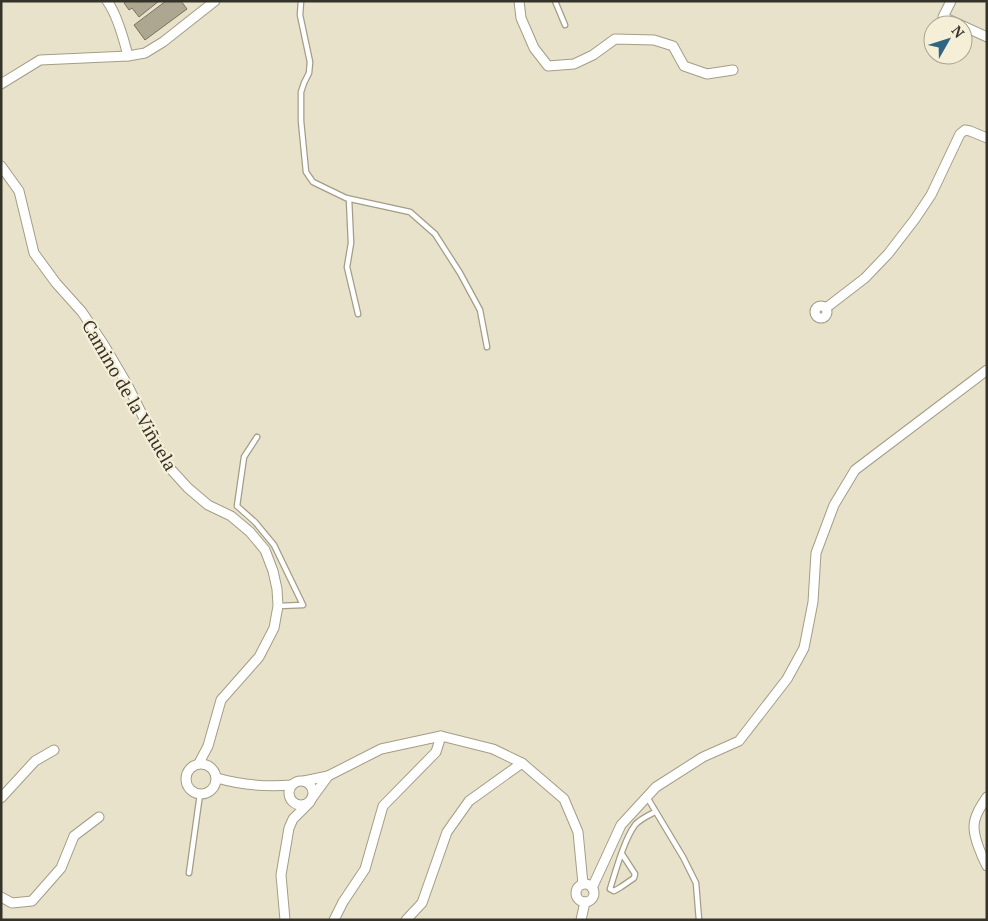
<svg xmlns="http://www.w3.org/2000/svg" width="988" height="921" viewBox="0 0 988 921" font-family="'PT Serif',serif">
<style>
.building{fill:#ada690;stroke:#78725d}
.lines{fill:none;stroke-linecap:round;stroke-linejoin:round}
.service-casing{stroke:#a39d86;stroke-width:7}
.minor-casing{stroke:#a39d86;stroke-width:11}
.service{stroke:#fff;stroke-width:4.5}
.minor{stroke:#fff;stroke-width:9}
.labels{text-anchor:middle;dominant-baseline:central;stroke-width:4.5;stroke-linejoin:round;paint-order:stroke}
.street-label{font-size:18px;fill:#353229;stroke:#f6efd8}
</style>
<rect width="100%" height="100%" fill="#e9e2cb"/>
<g class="building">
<path d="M 126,1 L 159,1 L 139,17 L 132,8 L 129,10 L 124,3 Z"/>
<path d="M 166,1 L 181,1 L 187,9 L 145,40 L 134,25 Z"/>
</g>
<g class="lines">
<g class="service-casing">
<g id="service">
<path d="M 301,1 L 300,15 L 310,62 L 309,73 L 304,83 L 301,92 L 301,121 L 306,172 L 313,182 L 346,198 L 410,212 L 435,234 L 460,273 L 480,310 L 487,347"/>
<path d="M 555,1 L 565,25"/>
<path d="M 349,199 L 351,243 L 347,267 L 358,314"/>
<path d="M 257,437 L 244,457 L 237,506 L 255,522 L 274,545 L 303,605 L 278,606"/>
<path d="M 647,797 L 683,857 L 696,883 L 699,920"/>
<path d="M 622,854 L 635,874 L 634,878 L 621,887 L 614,891 L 610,889 C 616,870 624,840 635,825 C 640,819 649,815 655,812"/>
<path d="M 189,873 L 200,794"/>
</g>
</g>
<g class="minor-casing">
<g id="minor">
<path d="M 107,1 C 117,14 124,40 128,56"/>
<path d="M 519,1 L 521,18 L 534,48 L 548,66 L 574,64 L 593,55 L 615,39 L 654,40 L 673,46 L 684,66 L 707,74 L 733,70"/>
<path d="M 951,1 L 943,17 L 961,25"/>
<path d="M 963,26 L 987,37"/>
<path d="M 1,84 L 40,60 L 128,56 L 145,53 L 163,42 L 215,1"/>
<path d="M 1,166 L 19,191 L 34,253 L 56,283 L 82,312 L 104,345 L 127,384 L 167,465 L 188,488 L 208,505 L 231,516 L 250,532 L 265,550 L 273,571 L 277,589 L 278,606 L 274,628 L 259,657 L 221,700 L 208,746 L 199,763"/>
<circle cx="821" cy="312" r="6"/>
<path d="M 826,308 L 865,278 L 888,254 L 915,219 L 931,195 L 960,134 L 965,130 L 970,131 L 987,138"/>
<circle cx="201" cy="779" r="15"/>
<path d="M 217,778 C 241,785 267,787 292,785"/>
<circle cx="301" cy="793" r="12"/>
<path d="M 304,781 L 328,776 L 381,749 L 441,736 L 493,749 L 522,763 L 564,799 L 578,832 L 583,884"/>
<path d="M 987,797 C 981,806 974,816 974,827 C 974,838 982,857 987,866"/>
<path d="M 1,798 L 35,761 L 54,750"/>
<path d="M 312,798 L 328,776"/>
<circle cx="585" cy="893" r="9"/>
<path d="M 592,888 L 621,825 L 656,787 L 703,757 L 739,741 L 787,679 L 804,648 L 813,602 L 816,553 L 834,505 L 855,470 L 987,370"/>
<path d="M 1,897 L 12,903 L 32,901 L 61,868 L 74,836 L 99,817"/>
<path d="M 285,920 L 281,875 L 289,828 L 293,819 L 310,802"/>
<path d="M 334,920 L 343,902 L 365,869 L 383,806 L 436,752 L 441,736"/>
<path d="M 406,920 L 422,903 L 447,832 L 469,801 L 522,763"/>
<path d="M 581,920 L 585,902"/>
</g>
</g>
<use href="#service" class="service"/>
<use href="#minor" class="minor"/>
</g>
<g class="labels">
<g class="street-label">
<text transform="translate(130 395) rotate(60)">Camino de la Viñuela</text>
</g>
</g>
<rect width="988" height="921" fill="none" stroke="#353229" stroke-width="5"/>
<g transform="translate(948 40) rotate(51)"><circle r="24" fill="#f6efd8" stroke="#a9a392"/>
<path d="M0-4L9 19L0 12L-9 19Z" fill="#306581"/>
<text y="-8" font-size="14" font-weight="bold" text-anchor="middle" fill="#353229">N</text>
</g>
</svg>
